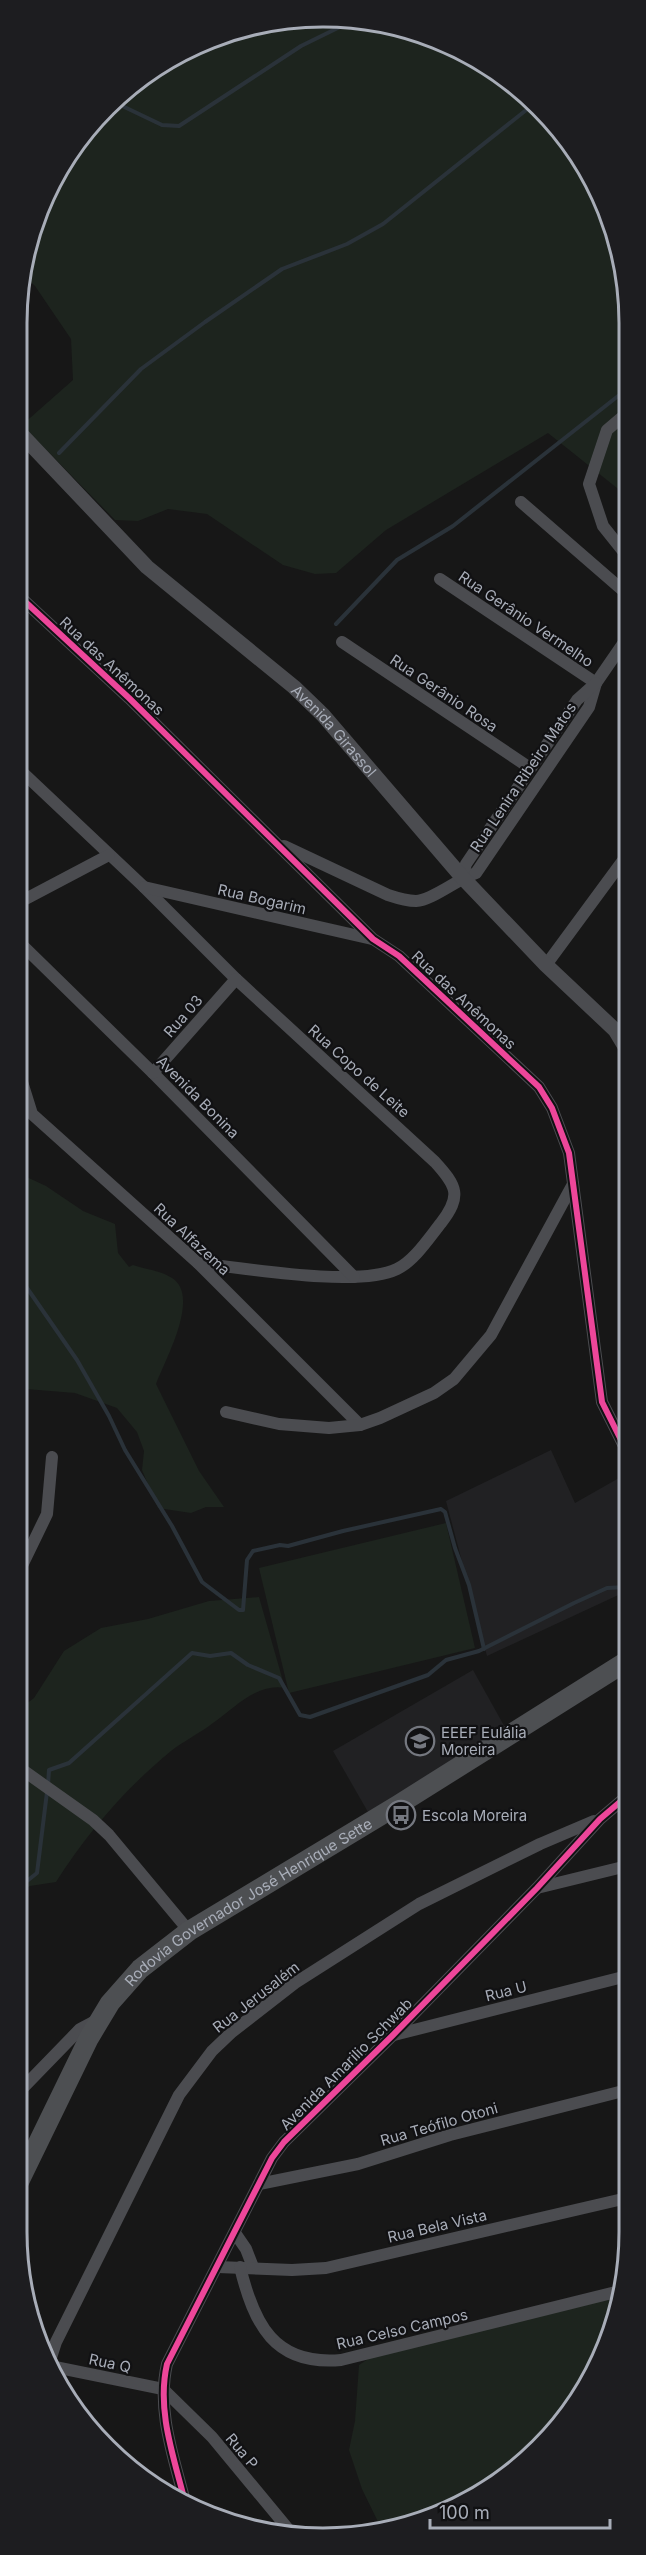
<svg xmlns="http://www.w3.org/2000/svg" width="646" height="2555" viewBox="0 0 646 2555" font-family="Inter,sans-serif">
<style>
.built{fill:#212123}
.green{fill:#1d241e}
.lines{fill:none;stroke-linecap:round;stroke-linejoin:round}
.stream{stroke:#2a3239;stroke-width:4}
.minor{stroke:#4b4c50;stroke-width:12}
.tertiary{stroke:#4b4c50;stroke-width:15}
.primary{stroke:#4d4f52;stroke-width:20}
.cycleway-casing{stroke:#111113;stroke-width:10}
.cycleway{stroke:#ed469a;stroke-width:6}
.labels{text-anchor:middle;dominant-baseline:central;stroke-width:4.5;stroke-linejoin:round;paint-order:stroke}
.street-label{font-size:15px;fill:#a8adb8;stroke:#111113}
.poi-label{font-size:15px;fill:#a8adb8;stroke:#111113;text-anchor:start}
.rim{fill:none;stroke:#a8adb8;stroke-width:3}
</style>
<rect width="100%" height="100%" fill="#171717"/>
<g class="built">
<path d="M 551,1450 L 575,1503 L 619,1478 L 627,1495 L 627,1591 L 487,1656 L 446,1501 Z"/>
<path d="M 473,1670 L 507,1731 L 368,1812 L 333,1751 Z"/>
</g>
<g class="green">
<path d="M 363,19 L 459,48 L 540,107 L 598,188 L 627,283 L 627,496 L 548,433 L 386,530 L 336,573 L 315,574 L 283,565 L 207,514 L 168,509 L 138,521 L 115,520 L 22,425 L 73,380 L 71,339 L 35,286 L 22,274 L 58,169 L 137,80 L 244,27 Z"/>
<path d="M 18,1173 L 46,1186 L 83,1211 L 115,1224 L 118,1253 L 129,1267 L 133,1265 C 144,1269 162,1271 172,1278 C 201,1296 165,1360 156,1384 L 199,1471 L 224,1507 L 206,1507 L 191,1513 L 158,1508 L 142,1470 L 144,1451 L 137,1432 L 117,1408 L 75,1393 L 26,1389 L 18,1395 Z"/>
<path d="M 446,1523 L 475,1648 L 289,1693 L 259,1568 Z"/>
<path d="M 259,1597 L 285,1688 C 256,1683 235,1708 213,1723 C 200,1733 184,1741 171,1751 C 126,1788 87,1833 56,1882 L 30,1886 L 17,1892 L 17,1711 L 34,1698 L 64,1651 L 101,1628 L 148,1619 L 209,1601 Z"/>
<path d="M 619,2295 L 589,2385 L 510,2475 L 403,2528 L 382,2530 L 362,2489 L 349,2450 L 355,2421 L 359,2365 L 374,2355 Z"/>
</g>
<g class="lines">
<g class="stream">
<path d="M 116,103 L 162,125 L 179,126 L 301,46 L 354,20"/>
<path d="M 59,453 L 141,369 L 205,322 L 282,269 L 347,244 L 383,224 L 535,103"/>
<path d="M 336,624 L 397,560 L 453,526 L 627,389"/>
<path d="M 18,1275 L 77,1360 L 109,1416 L 125,1450 L 172,1526 L 202,1582 L 239,1610 L 243,1610 L 247,1560 L 253,1551 L 280,1545 L 288,1546 L 343,1531 L 441,1509 L 445,1512 L 455,1548 L 469,1585 L 484,1649"/>
<path d="M 48,1785 L 49,1770 L 69,1763 L 192,1653 L 210,1656 L 231,1653 L 248,1665 L 279,1678 L 300,1715 L 310,1717 L 428,1675 L 446,1660 L 479,1651 L 574,1603 L 607,1588 L 627,1587"/>
<path d="M 17,1889 L 37,1873 L 47,1792"/>
</g>
<g class="minor">
<path d="M 521,502 L 627,594"/>
<path d="M 627,556 L 603,526 L 589,484 L 607,430 L 627,413"/>
<path d="M 440,579 L 596,683"/>
<path d="M 19,596 L 129,698 L 373,939 L 399,956 L 539,1087 L 552,1108 L 569,1153 L 602,1402 L 627,1452"/>
<path d="M 342,642 L 530,768"/>
<path d="M 19,769 L 144,887 L 236,979 L 435,1162 C 457,1186 462,1196 441,1223 C 429,1238 414,1261 397,1269 C 358,1288 244,1268 198,1263"/>
<path d="M 284,846 L 388,895 C 397,898 406,901 416,901 C 433,900 457,879 476,873 L 589,707 L 596,683 L 627,638"/>
<path d="M 462,877 L 466,864 L 577,700 L 596,683"/>
<path d="M 144,887 L 372,939"/>
<path d="M 18,903 L 109,855"/>
<path d="M 18,941 L 153,1073 L 354,1277"/>
<path d="M 546,965 L 627,855"/>
<path d="M 18,1069 L 32,1114 L 198,1263 L 360,1425"/>
<path d="M 153,1073 L 236,979"/>
<path d="M 226,1412 L 279,1424 L 329,1428 L 360,1425 L 380,1418 L 434,1393 L 454,1379 L 491,1335 L 573,1184"/>
<path d="M 17,1576 L 47,1514 L 52,1457"/>
<path d="M 17,1766 L 93,1820 L 109,1835 L 189,1931"/>
<path d="M 537,1888 L 627,1866"/>
<path d="M 394,2035 L 627,1976"/>
<path d="M 17,2094 L 80,2029 L 97,2020"/>
<path d="M 259,2184 L 358,2164 L 450,2135 L 627,2090"/>
<path d="M 235,2233 L 246,2249 L 253,2267"/>
<path d="M 218,2267 L 292,2270 L 326,2268 L 627,2198"/>
<path d="M 240,2267 C 254,2324 274,2366 341,2360 L 620,2291"/>
<path d="M 49,2364 L 56,2342 L 179,2095 L 212,2051 L 232,2032 L 295,1983 L 419,1904 L 540,1844 L 594,1821"/>
<path d="M 50,2366 L 163,2389 L 212,2437 L 294,2536"/>
<path d="M 186,2506 C 175,2460 156,2412 167,2364 L 272,2158 L 284,2142 L 393,2035 L 537,1888 L 600,1819 L 627,1796"/>
</g>
<path class="tertiary" id="s1" d="M 19,432 L 147,567 L 294,687 L 323,715 L 462,877 L 546,965 L 615,1030 L 627,1050"/>
<path class="primary" id="s2" d="M 17,2186 L 89,2038 L 110,2003 L 140,1969 L 189,1931 L 398,1805 L 627,1661"/>
<g class="cycleway-casing">
<g id="cycleway">
<path d="M 19,596 L 129,698 L 373,939 L 399,956 L 539,1087 L 552,1108 L 569,1153 L 602,1402 L 627,1452"/>
<path d="M 186,2506 C 175,2460 156,2412 167,2364 L 272,2158 L 284,2142 L 393,2035 L 537,1888 L 600,1819 L 627,1796"/>
</g>
</g>
<use href="#cycleway" class="cycleway"/>
</g>
<defs>
<g id="school-ring" transform="scale(1.5)"><circle r="9.5" fill="#111113" stroke="#757880" stroke-width="1.5"/><path d="M0-5L7-2L0 1L-7-2ZM-4 1L0 2.5L4 1V4Q0 6-4 4Z" fill="#757880"/></g>
<g id="bus-ring" transform="scale(1.5)"><circle r="9.5" fill="#111113" stroke="#757880" stroke-width="1.5"/><path d="M-5-6H5V4H4V6H2V4H-2V6H-4V4H-5ZM-3.5-4V0h7V-4ZM-3.5 1.2v1.5H-2V1.2ZM2 1.2v1.5H3.5V1.2Z" fill="#757880"/></g>
</defs>
<g fill-rule="evenodd">
<use href="#school-ring" x="420" y="1741"/>
<use href="#bus-ring" x="401" y="1815"/>
</g>
<g class="labels">
<g class="street-label">
<text transform="translate(526 619) rotate(34)">Rua Gerânio Vermelho</text>
<text transform="translate(112 666) rotate(43)">Rua das Anêmonas</text>
<text transform="translate(444 693) rotate(34)">Rua Gerânio Rosa</text>
<text stroke="none"><textPath href="#s1" startOffset="435">Avenida Girassol</textPath></text>
<text transform="translate(523 777) rotate(-56)">Rua Lenira Ribeiro Matos</text>
<text transform="translate(262 899) rotate(13)">Rua Bogarim</text>
<text transform="translate(464 1000) rotate(43)">Rua das Anêmonas</text>
<text transform="translate(183 1016) rotate(-49)">Rua 03</text>
<text transform="translate(359 1071) rotate(42)">Rua Copo de Leite</text>
<text transform="translate(198 1097) rotate(45)">Avenida Bonina</text>
<text transform="translate(192 1239) rotate(43)">Rua Alfazema</text>
<text stroke="none"><textPath href="#s2" startOffset="378">Rodovia Governador José Henrique Sette</textPath></text>
<text transform="translate(506 1991) rotate(-14)">Rua U</text>
<text transform="translate(256 1997) rotate(-38)">Rua Jerusalém</text>
<text transform="translate(346 2064) rotate(-45)">Avenida Amarilio Schwab</text>
<text transform="translate(439 2124) rotate(-16)">Rua Teófilo Otoni</text>
<text transform="translate(437 2226) rotate(-13)">Rua Bela Vista</text>
<text transform="translate(402 2329) rotate(-13)">Rua Celso Campos</text>
<text transform="translate(110 2363) rotate(12)">Rua Q</text>
<text transform="translate(242 2451) rotate(50)">Rua P</text>
</g>
<g class="poi-label">
<text x="441" y="1732">EEEF Eulália<tspan x="441" dy="17">Moreira</tspan></text>
<text x="422" y="1815">Escola Moreira</text>
</g>
</g>
<path d="M0 0H646V2555H0ZM323 27H323A296 296 0 0 1 619 323V2232A296 296 0 0 1 323 2528H323A296 296 0 0 1 27 2232V323A296 296 0 0 1 323 27Z" fill="#1d1d20" fill-rule="evenodd"/>
<path class="rim" d="M323 27H323A296 296 0 0 1 619 323V2232A296 296 0 0 1 323 2528H323A296 296 0 0 1 27 2232V323A296 296 0 0 1 323 27Z"/>
<path d="M430 2519v9h180v-9" fill="none" stroke="#a8adb8" stroke-width="3"/>
<text x="439" y="2519" font-size="18" fill="#a8adb8" stroke="#111113" stroke-width="4.5" paint-order="stroke">100 m</text>
</svg>
